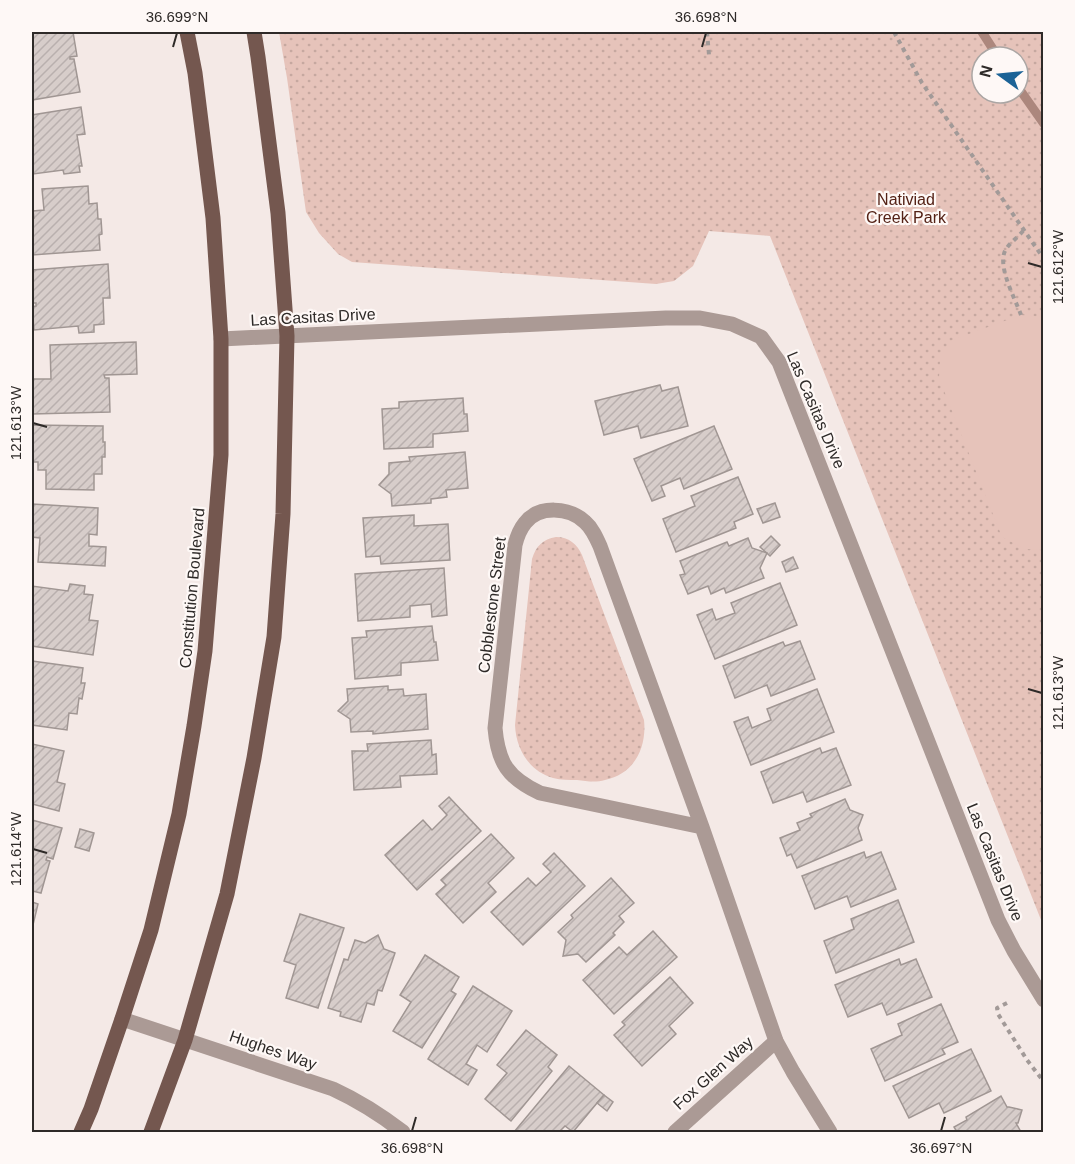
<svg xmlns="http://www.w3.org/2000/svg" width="1075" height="1164" viewBox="0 0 1075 1164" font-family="Arial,sans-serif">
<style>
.grass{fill:url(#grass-dots);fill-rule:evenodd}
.garden{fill:#e6c3ba}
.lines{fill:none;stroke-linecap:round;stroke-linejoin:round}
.stream{stroke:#ac877d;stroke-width:9}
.building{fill:url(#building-hatch);stroke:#a09693;stroke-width:1.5}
.path{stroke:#a29a98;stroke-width:4;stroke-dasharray:4.5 4.5;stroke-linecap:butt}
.minor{stroke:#ab9a95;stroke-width:15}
.major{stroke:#74574f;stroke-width:15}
.ticks{fill:none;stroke:#2e2a28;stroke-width:2}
.labels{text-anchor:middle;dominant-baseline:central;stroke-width:4.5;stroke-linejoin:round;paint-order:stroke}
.park-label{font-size:16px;fill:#542216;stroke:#fef8f6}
.street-label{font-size:16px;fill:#2e2a28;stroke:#fef8f6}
.neatline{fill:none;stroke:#2e2a28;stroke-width:2}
.ticks-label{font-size:15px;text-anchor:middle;fill:#2e2a28}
</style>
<defs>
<pattern id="grass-dots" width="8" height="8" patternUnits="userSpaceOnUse" patternTransform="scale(1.5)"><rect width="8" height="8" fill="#e6c3ba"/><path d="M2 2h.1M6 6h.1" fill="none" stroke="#c6a8a0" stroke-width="1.8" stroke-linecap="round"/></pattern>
<pattern id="building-hatch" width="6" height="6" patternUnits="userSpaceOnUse" patternTransform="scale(1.5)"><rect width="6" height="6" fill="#d7cdca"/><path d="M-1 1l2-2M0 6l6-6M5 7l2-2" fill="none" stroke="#b9b0ae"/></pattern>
</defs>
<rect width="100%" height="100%" fill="#f4e9e6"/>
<g class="grass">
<path d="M 279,32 L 1043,32 L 1043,925 L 770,236 L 709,231 L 693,266 L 674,281 L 656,284 L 352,262 L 338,254 L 319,233 L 306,212 L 287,78 ZM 982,57 L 1018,57 L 1018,93 L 982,93 Z"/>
<path d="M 556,537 C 569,537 577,544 582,555 L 644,720 C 647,748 634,774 605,780 C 595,783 586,781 577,780 C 569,780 561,780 553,778 C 529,771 516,749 515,725 L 532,559 C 536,546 543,539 556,537 Z"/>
</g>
<path class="garden" d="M 1021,315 L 1041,317 L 1043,319 L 1043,550 L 1025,549 L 1002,537 L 939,378 L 940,361 L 950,341 Z"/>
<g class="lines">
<g class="stream">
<path d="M 982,32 L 998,57"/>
<path d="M 1018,87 L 1044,124"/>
</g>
</g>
<g class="building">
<path d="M 32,32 L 73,32 L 77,56 L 70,57 L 70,59 L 74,59 L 80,92 L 32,100 Z"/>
<path d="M 81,107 L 85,134 L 77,135 L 82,166 L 79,166 L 80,172 L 64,174 L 63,170 L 33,174 L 32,164 L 32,115 Z"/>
<path d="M 88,186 L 89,204 L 97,203 L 98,219 L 101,219 L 102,234 L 99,235 L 100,250 L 32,255 L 32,219 L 34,218 L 33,211 L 44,210 L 42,189 Z"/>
<path d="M 108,264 L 110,298 L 103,298 L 104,324 L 94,325 L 94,332 L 79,333 L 78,326 L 34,330 L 32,307 L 36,306 L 36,303 L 32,303 L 32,270 Z"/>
<path d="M 136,342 L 137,374 L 104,375 L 105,378 L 109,378 L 110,412 L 32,414 L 32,379 L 51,379 L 50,345 Z"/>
<path d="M 660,385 L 662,391 L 678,387 L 688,426 L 641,438 L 638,426 L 604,435 L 595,401 Z"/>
<path d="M 463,398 L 464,414 L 467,414 L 468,431 L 433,434 L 433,447 L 384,449 L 382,409 L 399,408 L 399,402 Z"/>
<path d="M 32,425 L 103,426 L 103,442 L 105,442 L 105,457 L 102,457 L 102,474 L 94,474 L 94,490 L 46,489 L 46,470 L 38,470 L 38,462 L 32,462 Z"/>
<path d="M 714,426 L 732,469 L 684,489 L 680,478 L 661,486 L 665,496 L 652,501 L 634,459 Z"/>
<path d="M 465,452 L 468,488 L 446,490 L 447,497 L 431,499 L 431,503 L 392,506 L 391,494 L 379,485 L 389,474 L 389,463 L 410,461 L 409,457 Z"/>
<path d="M 738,477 L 753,514 L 734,522 L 736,528 L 676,552 L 663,519 L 695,506 L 691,496 Z"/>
<path d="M 775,503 L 780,517 L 763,523 L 757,509 Z"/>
<path d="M 32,504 L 98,508 L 97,535 L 89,534 L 89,546 L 106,547 L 105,566 L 38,562 L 40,538 L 32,537 Z"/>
<path d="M 414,515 L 414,526 L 448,524 L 450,560 L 381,564 L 380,556 L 366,557 L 363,518 Z"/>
<path d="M 771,536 L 780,545 L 770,556 L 760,547 Z"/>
<path d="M 748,538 L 752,548 L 767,553 L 760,568 L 764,578 L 726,593 L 724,588 L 711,594 L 708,586 L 688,594 L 680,575 L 685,574 L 680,561 L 727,542 L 729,546 Z"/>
<path d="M 793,557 L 798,568 L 786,572 L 782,562 Z"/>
<path d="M 444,568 L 447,615 L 432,617 L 431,604 L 410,606 L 410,617 L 358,621 L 355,574 Z"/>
<path d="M 780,583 L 797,625 L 715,659 L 697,615 L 712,609 L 716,620 L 735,613 L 731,603 Z"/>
<path d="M 70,584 L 85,586 L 84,594 L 93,595 L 89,620 L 98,621 L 93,655 L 32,646 L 32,586 L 68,591 Z"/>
<path d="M 432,626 L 434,642 L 436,642 L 438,660 L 401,663 L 401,675 L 355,679 L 352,638 L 367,637 L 366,631 Z"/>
<path d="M 800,641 L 815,679 L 771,696 L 767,685 L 735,698 L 723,666 L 783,642 L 785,646 Z"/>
<path d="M 32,661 L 83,668 L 81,683 L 85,683 L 82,699 L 79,698 L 77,714 L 69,713 L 67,730 L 32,725 Z"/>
<path d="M 388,686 L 388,690 L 403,689 L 404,696 L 426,694 L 428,729 L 373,734 L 373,731 L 351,732 L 350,719 L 338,711 L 348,701 L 347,689 Z"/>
<path d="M 817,689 L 834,732 L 751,765 L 734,722 L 748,717 L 752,728 L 771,720 L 767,709 Z"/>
<path d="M 431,740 L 432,755 L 436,754 L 437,774 L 400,776 L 401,787 L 354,790 L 352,751 L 368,751 L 367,744 Z"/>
<path d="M 32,744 L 64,751 L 57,782 L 65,784 L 59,811 L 32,804 Z"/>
<path d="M 820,748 L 822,753 L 836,748 L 851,785 L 807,802 L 803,792 L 773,803 L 761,772 Z"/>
<path d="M 449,797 L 481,831 L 417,890 L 385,855 L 423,820 L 432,830 L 447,815 L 439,806 Z"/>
<path d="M 845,799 L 850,810 L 863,815 L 858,828 L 862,840 L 797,868 L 791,854 L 787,856 L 780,838 L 800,830 L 797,823 L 812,817 L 810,814 Z"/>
<path d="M 32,820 L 62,828 L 53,859 L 47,857 L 46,860 L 50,861 L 41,893 L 32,891 Z"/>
<path d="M 80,829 L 94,833 L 89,851 L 75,847 Z"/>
<path d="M 491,834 L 514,858 L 488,883 L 496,892 L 463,923 L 436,894 L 446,885 L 441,880 Z"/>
<path d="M 864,852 L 866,858 L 881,852 L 896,889 L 851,907 L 847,896 L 815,909 L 802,876 Z"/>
<path d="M 554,853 L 585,886 L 523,945 L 491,912 L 528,878 L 536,886 L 551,872 L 543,864 Z"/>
<path d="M 611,878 L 634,903 L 619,916 L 624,922 L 613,933 L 615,935 L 586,962 L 578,954 L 563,956 L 566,940 L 558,932 L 573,918 L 571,915 Z"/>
<path d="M 898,900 L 914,942 L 836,973 L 824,941 L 854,929 L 851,919 Z"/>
<path d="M 32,902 L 38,904 L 32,929 Z"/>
<path d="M 300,914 L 344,928 L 318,1008 L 286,998 L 296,965 L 284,961 Z"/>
<path d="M 653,931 L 677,957 L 614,1014 L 583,980 L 619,947 L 627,955 Z"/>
<path d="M 378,935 L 384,949 L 395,953 L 382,991 L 378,990 L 374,1005 L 367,1003 L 361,1022 L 340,1016 L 341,1012 L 328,1008 L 344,959 L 348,960 L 355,940 L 365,943 Z"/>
<path d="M 425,955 L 459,977 L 451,991 L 456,994 L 422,1048 L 393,1031 L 411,1002 L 400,995 Z"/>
<path d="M 899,959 L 901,965 L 916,959 L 932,997 L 887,1015 L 882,1003 L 848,1017 L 835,985 Z"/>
<path d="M 670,977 L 693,1003 L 669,1026 L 676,1034 L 642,1066 L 614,1035 L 625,1025 L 622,1022 Z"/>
<path d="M 473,986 L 512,1011 L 487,1052 L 477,1045 L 466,1064 L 477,1070 L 468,1085 L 428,1059 Z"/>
<path d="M 941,1004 L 958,1042 L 942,1049 L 945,1054 L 885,1081 L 871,1049 L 902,1035 L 898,1024 Z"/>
<path d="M 526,1030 L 557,1055 L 548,1067 L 552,1071 L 511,1121 L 485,1099 L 507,1073 L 497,1065 Z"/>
<path d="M 971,1049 L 991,1091 L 944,1113 L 939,1103 L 909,1118 L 893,1086 Z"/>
<path d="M 569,1066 L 604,1095 L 597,1103 L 573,1132 L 565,1126 L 559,1132 L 514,1132 Z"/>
<path d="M 604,1095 L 613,1102 L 607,1111 L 597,1103 Z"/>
<path d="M 1001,1096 L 1007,1107 L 1009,1107 L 1022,1110 L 1018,1123 L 1016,1123 L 1021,1132 L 957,1132 L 954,1127 L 967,1120 L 966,1117 Z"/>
</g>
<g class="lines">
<g class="path">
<path d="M 707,32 L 709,55"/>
<path d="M 894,32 L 922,83 L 1044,259"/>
<path d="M 1021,315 C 1015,298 996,265 1006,249 C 1010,243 1018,237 1023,231"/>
<path d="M 1007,1003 L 997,1008 L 998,1014 L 1027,1060 L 1044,1082"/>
</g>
<g class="minor">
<path d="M 221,339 L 666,318 L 700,318 L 732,324 L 761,337 L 779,362 L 998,920 L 1014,951 L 1044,1000"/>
<path d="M 702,827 L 540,793 C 508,778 498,763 495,728 L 515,545 C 517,537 520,529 525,523 C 539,505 569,507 585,522 C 592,528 596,537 600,546 L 702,827 L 776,1041 L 793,1072 L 830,1132"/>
<path d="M 122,1019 L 333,1089 C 359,1101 381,1115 403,1132"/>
<path d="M 675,1132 L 776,1041"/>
</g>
<g class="major">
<path d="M 81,1132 L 91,1109 L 122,1019 L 151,930 L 179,814 L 194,726 L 205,651 L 221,455 L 221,339 L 213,218 L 195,73 L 187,32"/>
<path d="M 151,1132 L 185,1040 L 227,894 L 254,758 L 274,637 L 283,514 L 287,336 L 278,213 L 258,57 L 254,32"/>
</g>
</g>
<path class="ticks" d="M 173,47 L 177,33M 702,47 L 706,33M 1028,263 L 1042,267M 33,423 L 47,427M 1028,689 L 1042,693M 33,849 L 47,853M 412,1131 L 416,1117M 941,1131 L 945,1117"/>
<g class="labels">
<g class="park-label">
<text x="906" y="199">Nativiad<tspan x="906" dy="18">Creek Park</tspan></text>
</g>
<g class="street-label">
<text transform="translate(313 317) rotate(-3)">Las Casitas Drive</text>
<text transform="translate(816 410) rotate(67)">Las Casitas Drive</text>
<text transform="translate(192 588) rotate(-85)">Constitution Boulevard</text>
<text transform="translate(492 605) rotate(-83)">Cobblestone Street</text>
<text transform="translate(995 862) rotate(68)">Las Casitas Drive</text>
<text transform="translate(273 1050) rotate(19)">Hughes Way</text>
<text transform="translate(713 1073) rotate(-42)">Fox Glen Way</text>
</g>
</g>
<rect width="1075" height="1164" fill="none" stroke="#fef8f6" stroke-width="66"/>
<g transform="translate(1000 75) rotate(285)"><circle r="28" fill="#fef8f6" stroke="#aba6a4" stroke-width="1.5"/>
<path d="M0-4.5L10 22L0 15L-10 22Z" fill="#1b6296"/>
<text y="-9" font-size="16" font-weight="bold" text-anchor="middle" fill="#2e2a28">N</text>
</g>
<rect x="33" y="33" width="1009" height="1098" class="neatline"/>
<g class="ticks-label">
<text x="177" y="22">36.699°N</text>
<text x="706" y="22">36.698°N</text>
<text transform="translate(1058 267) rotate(-90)" y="5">121.612°W</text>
<text transform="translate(16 423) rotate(-90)" y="5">121.613°W</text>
<text transform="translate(1058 693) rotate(-90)" y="5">121.613°W</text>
<text transform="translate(16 849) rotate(-90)" y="5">121.614°W</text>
<text x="412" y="1153">36.698°N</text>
<text x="941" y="1153">36.697°N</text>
</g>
</svg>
